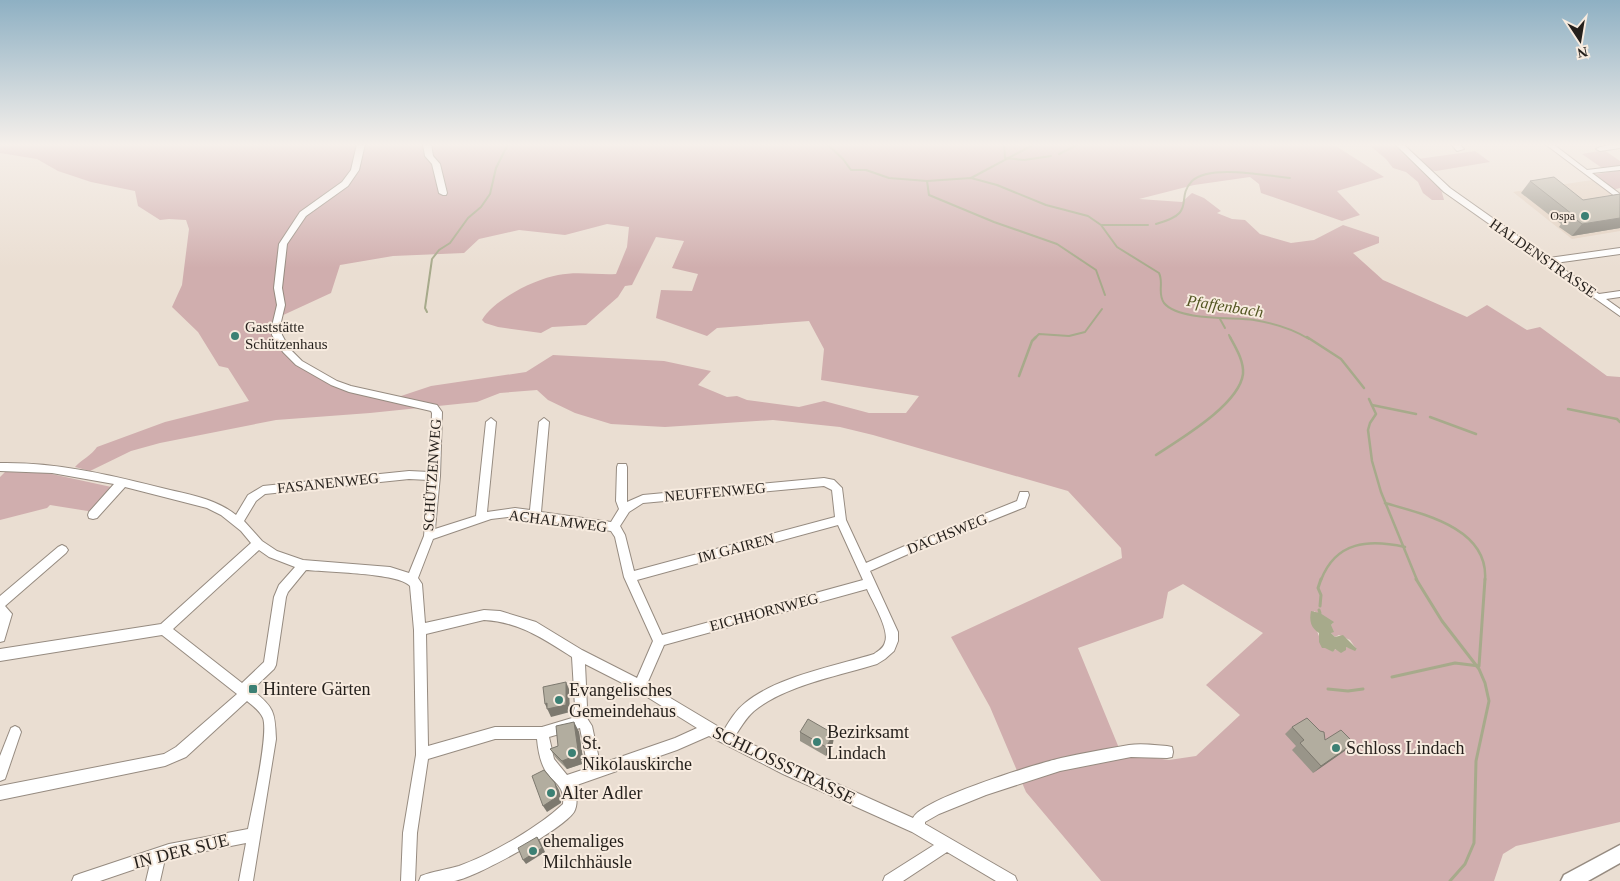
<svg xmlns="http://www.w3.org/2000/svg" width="1620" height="881" viewBox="0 0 1620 881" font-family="'Times New Roman',serif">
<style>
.built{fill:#e2d0bf}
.green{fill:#d0aeae;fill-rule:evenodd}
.water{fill:#a7aa8b}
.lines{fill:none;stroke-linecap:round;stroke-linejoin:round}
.stream-far2{stroke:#a7aa8b;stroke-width:2}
.stream-far1{stroke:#a7aa8b;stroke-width:2.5}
.stream{stroke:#a7aa8b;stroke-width:3}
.minor-casing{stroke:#968b80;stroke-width:2}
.major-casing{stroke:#968b80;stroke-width:3}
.minor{fill:#fff;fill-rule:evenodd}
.major{fill:#fff;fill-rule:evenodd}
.wall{fill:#999589}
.shaded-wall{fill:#7d796f}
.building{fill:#b2ad9f;stroke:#7d796f}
.poi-dot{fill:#3c8074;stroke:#f7ebdf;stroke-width:2}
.labels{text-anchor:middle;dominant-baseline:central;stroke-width:4;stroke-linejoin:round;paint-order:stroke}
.far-poi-label{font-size:12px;fill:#241f1b;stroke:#f7ebdf;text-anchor:end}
.street-label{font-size:15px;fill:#241f1b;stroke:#f7ebdf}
.poi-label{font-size:15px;fill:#241f1b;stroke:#f7ebdf;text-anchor:start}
.water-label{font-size:16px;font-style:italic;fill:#525521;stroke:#f7ebdf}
.near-poi-label{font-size:18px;fill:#241f1b;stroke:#f7ebdf;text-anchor:start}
.near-street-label{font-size:18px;fill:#241f1b;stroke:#f7ebdf}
</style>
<rect width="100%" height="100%" fill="#eaded2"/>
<path class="built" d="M 1592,180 L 1620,200 L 1620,231 L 1572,239 L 1513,192 Z"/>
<g class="green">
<path d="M 0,144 L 1333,144 L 1384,177 L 1337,191 L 1360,215 L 1342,221 L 1261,193 L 1259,184 L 1250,177 L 1194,185 L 1139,199 L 1182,202 L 1192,193 L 1204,198 L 1221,211 L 1217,213 L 1232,219 L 1245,220 L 1260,234 L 1291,243 L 1314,240 L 1343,225 L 1379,237 L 1379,243 L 1353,253 L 1383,280 L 1467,317 L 1487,305 L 1527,330 L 1540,327 L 1607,376 L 1620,377 L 1620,822 L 1516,846 L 1503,854 L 1494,881 L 1101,881 L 1026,792 L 990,707 L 951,637 L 1122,558 L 1121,548 L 1068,491 L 873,435 L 840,427 L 773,420 L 665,427 L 611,424 L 575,413 L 548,400 L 537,390 L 500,393 L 477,402 L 370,413 L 276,420 L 160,443 L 131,451 L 90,471 L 75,467 C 81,460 92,455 97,447 L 165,422 L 249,401 L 228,368 L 219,366 L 198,332 L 172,307 L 182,285 L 189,229 L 186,220 L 169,219 L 160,220 L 138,206 L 135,191 L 91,182 L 58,171 L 37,159 L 0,153 ZM 607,224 L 629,227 L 627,247 L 616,274 C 597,275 577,271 558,275 C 535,279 493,300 482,320 L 485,323 L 498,327 L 541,333 L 552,327 L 586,325 L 618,297 L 625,286 L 632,285 L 656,237 L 684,241 L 672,268 L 698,274 L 692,291 L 661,290 L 656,318 L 707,336 L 717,328 L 809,321 L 824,349 L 821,380 L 919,396 L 906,413 L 869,413 L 824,401 L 799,407 L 747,400 L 737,396 L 727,397 L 698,385 L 711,371 L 664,361 L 553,355 L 526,372 L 431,386 L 395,398 L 334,383 L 286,350 L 276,326 L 279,317 L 331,293 L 340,265 L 393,256 L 464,253 L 479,239 L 519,230 L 565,235 ZM 1183,584 L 1263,633 L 1206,685 L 1240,715 L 1196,756 L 1169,760 L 1121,753 L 1078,648 L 1163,618 L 1168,592 ZM 1314,611 L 1333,623 L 1331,625 L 1331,633 L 1335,637 L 1339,635 L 1350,640 L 1357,650 L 1346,647 L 1340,651 L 1334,649 L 1333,652 C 1318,642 1315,628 1314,611 Z"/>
<path d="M 1368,144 L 1395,144 L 1414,159 L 1441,189 L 1444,200 L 1432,200 L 1423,193 L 1418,182 L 1406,172 L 1393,168 L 1386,159 Z"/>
<path d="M 1604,150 L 1620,161 L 1620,166 L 1602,168 L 1582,154 Z"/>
<path d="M 1475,151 L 1490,162 L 1436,171 L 1429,170 L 1418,159 Z"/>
<path d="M 1620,170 L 1620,188 L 1612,190 L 1592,175 Z"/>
<path d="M 5,472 L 47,473 L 116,488 L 94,512 L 50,505 L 47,508 L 0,520 L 0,477 Z"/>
</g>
<path class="water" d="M 1311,611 L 1320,613 L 1334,622 L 1331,625 L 1334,632 L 1331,633 L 1335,637 L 1343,635 L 1357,649 L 1355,651 L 1346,647 L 1346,650 L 1341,653 L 1335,649 L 1333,652 L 1325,648 L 1322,648 L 1319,642 L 1319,633 C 1311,628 1309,621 1311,611 Z"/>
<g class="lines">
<g class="stream-far2">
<path d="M 827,144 L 843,159 L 851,170 L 866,170 L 889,178 L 927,181 L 971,178 L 997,185 L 1046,205 L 1088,216 L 1101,225 L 1117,247 L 1159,273 C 1164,283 1157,293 1164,303 C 1179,321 1233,317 1254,320 C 1273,323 1293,329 1309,339"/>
<path d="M 1004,144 L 1005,158 L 1024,160 L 1051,156"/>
<path d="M 1059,154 L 1079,144"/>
<path d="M 971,178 L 1031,146"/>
<path d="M 927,181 L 929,195 L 994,222 L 1057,244 L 1096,270 L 1105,295"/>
<path d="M 1156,224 C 1199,212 1174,200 1192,181 C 1210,164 1267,176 1290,178"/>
<path d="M 1102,225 L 1148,225"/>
<path d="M 427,312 L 425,308 L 432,259 L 439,250 L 450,243 L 468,218 L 481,207 L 490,194 L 496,168 L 508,144"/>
<path d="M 1220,319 L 1225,328"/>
<path d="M 1229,335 L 1231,339"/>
<path d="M 1034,339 L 1039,334 L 1069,336 L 1085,332 L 1102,309"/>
</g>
<g class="stream-far1">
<path d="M 1307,337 L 1341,359 L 1364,388"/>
<path d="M 1019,376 L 1032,341 L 1036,337"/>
<path d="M 1369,399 L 1376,414 L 1370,423 L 1368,430 L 1372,461 L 1381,492 L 1417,580"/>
<path d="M 1372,405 L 1416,414"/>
<path d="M 1568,409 L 1617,419 L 1620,422"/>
<path d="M 1430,417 L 1476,434"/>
<path d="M 1156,455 C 1180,439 1239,405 1243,374 C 1244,361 1236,348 1230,337"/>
<path d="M 1385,503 C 1423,514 1489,528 1485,580"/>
<path d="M 1321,580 C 1336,541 1369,539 1405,547"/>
</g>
<g class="stream">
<path d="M 1416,579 L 1442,621 L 1479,669 L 1485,683 L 1489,701 L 1476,761 L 1474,843 L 1465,864 L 1450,881"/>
<path d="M 1320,606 L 1321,595 L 1318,588 L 1321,579"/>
<path d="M 1319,610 L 1320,613"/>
<path d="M 1392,677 L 1455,663 L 1479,666 L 1485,579"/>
<path d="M 1328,689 L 1348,691 L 1363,689"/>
</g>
<g class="minor-casing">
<g id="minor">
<path d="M 357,144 L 365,144 L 359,170 L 348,186 L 306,216 L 287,244 L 282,288 L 285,305 L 280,326 L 282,335 L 289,348 L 302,361 L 337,381 L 351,386 L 437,405 L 442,412 L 440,476 L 435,529 L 476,516 L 486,422 L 491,418 L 496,422 L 487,512 L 515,508 L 530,510 L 539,422 L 544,418 L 549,422 L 541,512 L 611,522 L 619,509 L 616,501 L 617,467 L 618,464 L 626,464 L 627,467 L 627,502 L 643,495 L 824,478 L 834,480 L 842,488 L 846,520 L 866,563 L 907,545 L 1017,501 L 1020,492 L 1028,492 L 1029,495 L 1025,507 L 915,551 L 870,571 L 898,632 L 898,641 L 894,651 L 885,659 L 877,664 C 839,676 786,685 754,711 C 746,718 741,727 735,736 L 793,764 L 913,818 C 921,799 1036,764 1061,758 C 1083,753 1106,749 1129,745 C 1141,743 1155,745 1167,746 L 1172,747 L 1173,752 L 1172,757 L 1167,758 L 1131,757 L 1060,771 L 986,795 L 939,814 L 925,822 L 925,824 L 1015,876 L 1017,881 L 996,881 L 947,852 L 903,881 L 883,881 L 885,876 L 934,845 L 912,832 L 783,774 L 709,736 L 677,750 L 574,786 C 577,793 578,805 574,812 C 562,830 475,878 454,881 C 443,881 430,881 419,881 L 421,876 C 433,871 446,870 459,866 C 490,855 539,827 563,804 C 565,785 554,784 545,770 C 540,761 538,750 537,739 L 495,739 L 428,759 L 417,833 L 415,881 L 401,881 L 403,833 L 416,755 L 414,630 L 410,586 C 400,573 325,572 306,570 L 288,592 L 286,597 L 276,665 L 274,669 L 252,690 C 274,707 275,712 276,739 L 253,881 L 239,881 L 246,843 L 165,859 L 160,881 L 146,881 L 150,864 L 100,881 L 72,881 L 74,876 L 79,874 L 169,844 L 248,829 C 252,808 269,734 263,718 C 260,711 252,705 247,701 L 186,757 L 165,766 L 0,800 L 0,786 L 164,754 L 176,747 L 237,694 L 162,635 L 0,661 L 0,649 L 161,624 L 251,543 L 241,531 L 221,515 L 207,508 L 125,487 L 97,518 L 93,519 L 89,518 L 88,515 L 89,512 L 114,484 L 52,473 L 0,471 L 0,463 C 57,462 111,475 166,489 C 191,495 216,499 236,515 L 248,495 L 263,486 L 409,471 L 430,472 L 432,413 L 431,411 L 349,392 L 331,385 L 296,365 L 283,352 L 272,335 L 272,326 L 277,305 L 274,288 L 279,244 L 300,212 L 342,182 L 351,170 ZM 409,479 L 429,480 L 424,536 L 409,573 L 390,567 L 303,560 L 277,551 L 262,541 L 244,521 L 256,501 L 265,494 ZM 824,486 L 832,490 L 835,517 L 634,571 L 625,535 L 620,526 L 629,512 L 643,503 ZM 515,516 L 611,531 L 615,537 L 624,577 L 653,641 L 637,678 L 582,650 L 536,622 L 500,611 L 484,610 L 425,623 L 422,584 L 418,578 L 433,539 L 491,519 ZM 838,525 L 863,580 L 662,635 L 637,580 ZM 259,550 L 269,557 L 295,567 L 279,585 L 274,597 L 264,662 L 242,683 L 173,629 ZM 867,589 C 872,601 890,630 885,642 C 884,648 878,651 874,654 C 835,666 776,677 745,703 C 736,710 730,720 724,730 L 647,684 L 664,645 ZM 484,620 C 520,622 543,639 572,657 L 575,707 L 572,718 L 542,727 L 495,727 L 428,746 L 426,634 ZM 585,664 L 636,690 L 697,728 L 675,738 L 600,764 L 592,726 L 585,715 L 587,707 ZM 580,728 L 588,768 L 567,775 L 554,759 L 549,737 Z"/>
<path d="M 423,144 L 431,144 L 433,156 L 440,164 L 447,193 L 446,195 L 443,195 L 439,193 L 432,164 L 425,156 Z"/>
<path d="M 1395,144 L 1403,144 L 1450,188 L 1549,258 L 1620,248 L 1620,254 L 1555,263 L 1599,294 L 1620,291 L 1620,297 L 1606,299 L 1620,309 L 1620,316 L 1444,192 Z"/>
<path d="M 1451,144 L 1459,144 L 1464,149 L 1457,151 Z"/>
<path d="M 1545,144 L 1553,144 L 1587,170 L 1620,166 L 1620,170 L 1592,173 L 1620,194 L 1620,200 Z"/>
<path d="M 1616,144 L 1620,144 L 1620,148 L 1600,151 L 1596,149 L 1600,147 Z"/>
<path d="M 62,545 L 66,547 L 68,550 L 66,553 L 5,606 L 12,614 L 4,641 L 0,642 L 0,596 L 58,547 Z"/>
<path d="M 15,726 L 19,728 L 21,732 L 5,779 L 0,781 L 0,756 L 11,728 Z"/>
</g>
</g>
<g class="major-casing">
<path id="major" d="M 1620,845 L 1620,863 L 1588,881 L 1561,881 L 1564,875 Z"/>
</g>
<use href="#minor" class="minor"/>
<use href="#major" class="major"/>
</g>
<g class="wall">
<path d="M 1530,181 L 1583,200 L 1620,194 L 1620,228 L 1572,236 L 1559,227 L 1561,224 L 1521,193 Z"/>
<path d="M 574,722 L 579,732 L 583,759 L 581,760 L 582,764 L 567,769 L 556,758 L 550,749 L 558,746 Z"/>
<path d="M 1292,727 L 1320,731 L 1325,740 L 1354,743 L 1346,750 L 1313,773 L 1292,750 L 1296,746 L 1285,734 Z"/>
<path d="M 800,732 L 834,734 L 833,743 L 826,756 L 800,741 Z"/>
</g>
<g class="shaded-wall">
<path d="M 1620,218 L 1620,228 L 1572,236 L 1582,224 Z"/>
<path d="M 566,682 L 569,689 L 570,712 L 551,717 L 545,704 Z"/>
<path d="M 574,722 L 579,732 L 583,759 L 581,760 L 582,764 L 567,769 L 562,761 L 576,751 Z"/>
<path d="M 834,734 L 833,743 L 826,756 L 826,747 Z"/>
<path d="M 1354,743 L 1346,750 L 1313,773 L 1321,766 Z"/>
<path d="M 555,783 L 559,790 L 561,798 L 561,803 L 547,812 L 543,806 Z"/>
<path d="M 537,837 L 540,841 L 545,852 L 526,864 L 523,860 Z"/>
</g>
<g class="building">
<path d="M 1554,177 L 1583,200 L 1620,194 L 1620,218 L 1582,224 L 1569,214 L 1572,214 L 1530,181 Z"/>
<path d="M 566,682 L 566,705 L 547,709 L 547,703 L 545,704 L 543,687 Z"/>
<path d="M 1307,718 L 1320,731 L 1324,732 L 1325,740 L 1341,730 L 1354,743 L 1321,766 L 1300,743 L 1304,740 L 1292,727 Z"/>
<path d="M 808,719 L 834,734 L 826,747 L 800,732 Z"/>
<path d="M 574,722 L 578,750 L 576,751 L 577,755 L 562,761 L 550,749 L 558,746 L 556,726 Z"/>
<path d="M 544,770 L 555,783 L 557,791 L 557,797 L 543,806 L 532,776 Z"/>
<path d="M 537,837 L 542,848 L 523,860 L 518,848 Z"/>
</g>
<linearGradient id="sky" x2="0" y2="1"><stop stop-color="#8eb0c3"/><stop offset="0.54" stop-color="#f6f0eb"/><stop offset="1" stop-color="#f6f0eb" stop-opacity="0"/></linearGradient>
<rect width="1620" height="268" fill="url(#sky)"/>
<g class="poi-dot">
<circle cx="1585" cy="216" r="5"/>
<circle cx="235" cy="336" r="5"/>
<rect x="248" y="684" width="10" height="10" rx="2.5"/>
<circle cx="559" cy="700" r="5"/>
<circle cx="817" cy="742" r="5"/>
<circle cx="1336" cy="748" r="5"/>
<circle cx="572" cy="753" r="5"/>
<circle cx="551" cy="793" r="5"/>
<circle cx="533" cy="851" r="5"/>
</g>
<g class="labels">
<g class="far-poi-label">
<text x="1575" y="216">Ospa</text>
</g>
<g class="street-label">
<text transform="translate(1543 258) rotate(35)">HALDENSTRASSE</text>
<text transform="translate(432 475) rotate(-86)">SCHÜTZENWEG</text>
<text transform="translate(328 483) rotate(-6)">FASANENWEG</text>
<text transform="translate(715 492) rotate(-5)">NEUFFENWEG</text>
<text transform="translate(558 521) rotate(7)">ACHALMWEG</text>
<text transform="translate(947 534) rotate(-22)">DACHSWEG</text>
<text transform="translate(736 548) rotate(-15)">IM GAIREN</text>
<text transform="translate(764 612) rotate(-15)">EICHHORNWEG</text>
</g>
<g class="poi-label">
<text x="245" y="327">Gaststätte<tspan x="245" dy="17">Schützenhaus</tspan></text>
</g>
<g class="water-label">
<text transform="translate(1225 306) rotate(9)">Pfaffenbach</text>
</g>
<g class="near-poi-label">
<text x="263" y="689">Hintere Gärten</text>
<text x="569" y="690">Evangelisches<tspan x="569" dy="21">Gemeindehaus</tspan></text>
<text x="827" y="732">Bezirksamt<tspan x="827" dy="21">Lindach</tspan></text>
<text x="582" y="743">St.<tspan x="582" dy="21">Nikolauskirche</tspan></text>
<text x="1346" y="748">Schloss Lindach</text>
<text x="561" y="793">Alter Adler</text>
<text x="543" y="841">ehemaliges<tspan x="543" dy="21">Milchhäusle</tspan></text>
</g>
<g class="near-street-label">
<text transform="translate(784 765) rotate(26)">SCHLOSSSTRASSE</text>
<text transform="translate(181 851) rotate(-14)">IN DER SUE</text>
</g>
</g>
<g transform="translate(1580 40) rotate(168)" stroke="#f7ebdf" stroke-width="4" paint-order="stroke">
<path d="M0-4L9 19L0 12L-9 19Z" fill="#241f1b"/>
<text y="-8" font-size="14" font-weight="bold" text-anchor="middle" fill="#241f1b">N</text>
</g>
</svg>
